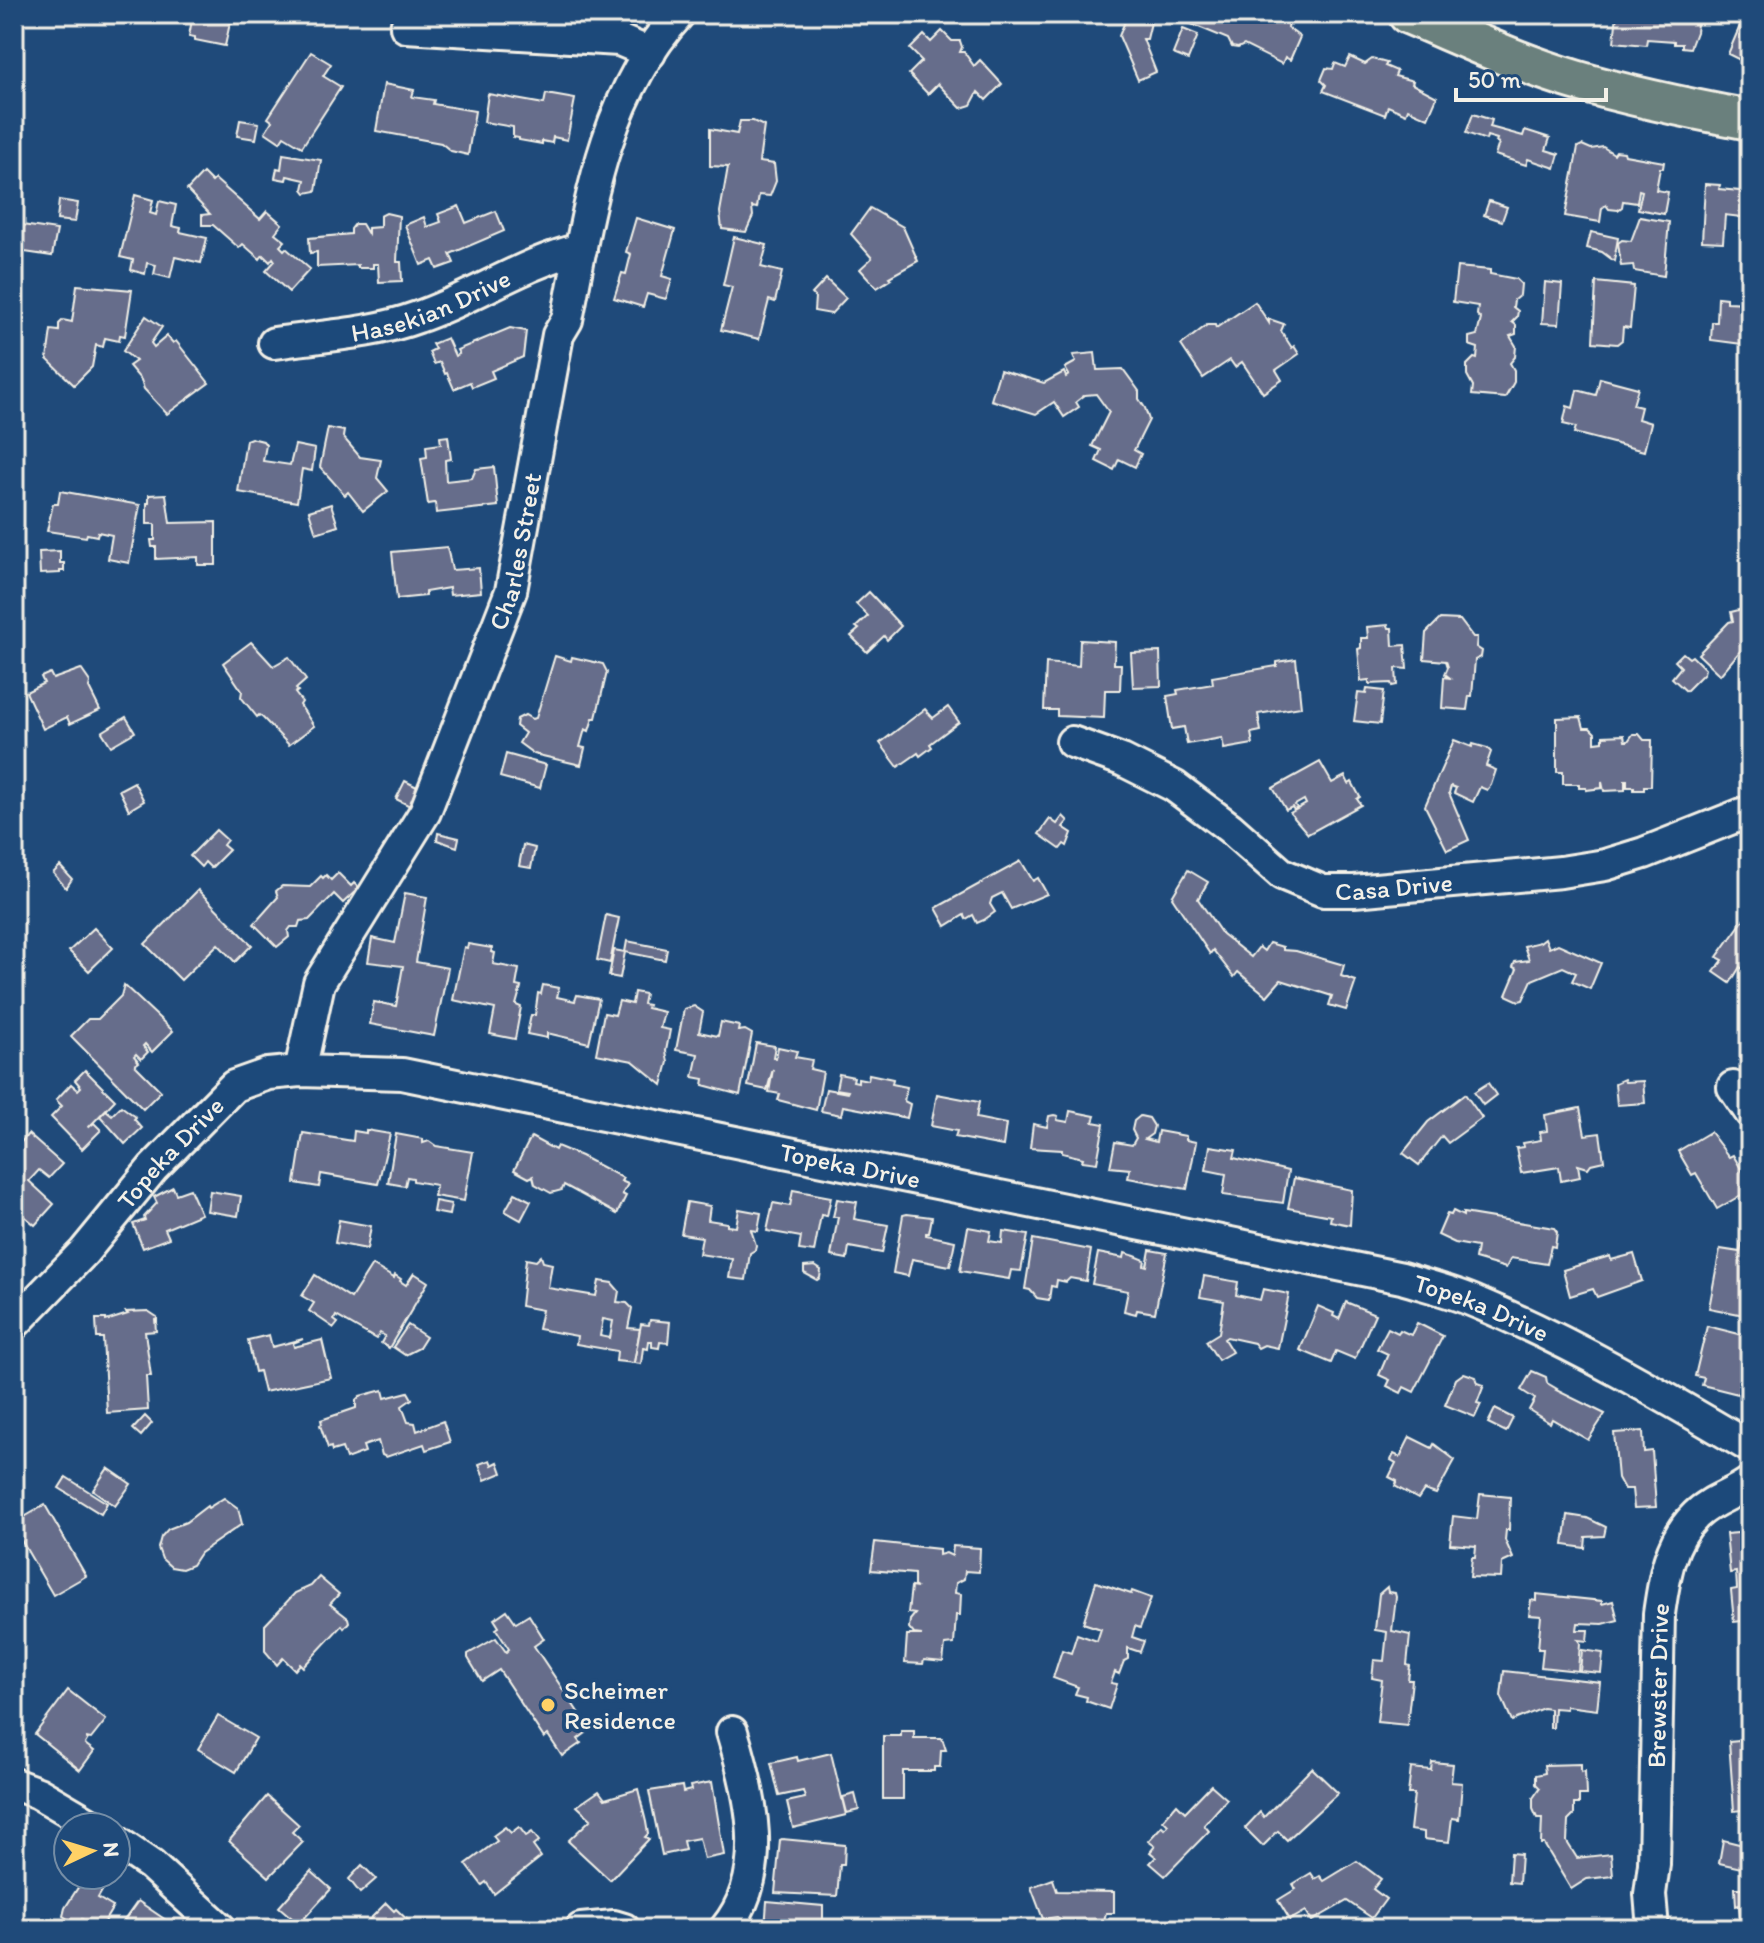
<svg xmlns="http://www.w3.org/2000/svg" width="1764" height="1943" viewBox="0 0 1764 1943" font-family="Itim,sans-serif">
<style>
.building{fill:#666d8b;stroke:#f4f1e8;stroke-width:2;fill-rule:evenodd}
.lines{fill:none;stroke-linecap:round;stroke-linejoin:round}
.minor-casing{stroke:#f4f1e8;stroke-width:36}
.major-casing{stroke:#f4f1e8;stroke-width:44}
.minor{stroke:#1f4a7a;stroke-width:30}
.major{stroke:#6a807d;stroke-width:38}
.poi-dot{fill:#ffd166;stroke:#1f4a7a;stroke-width:3}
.labels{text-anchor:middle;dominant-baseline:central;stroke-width:8;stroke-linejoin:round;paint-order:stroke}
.street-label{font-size:26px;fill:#f4f1e8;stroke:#1f4a7a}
.poi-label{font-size:26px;fill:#f4f1e8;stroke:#1f4a7a;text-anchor:start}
</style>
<rect width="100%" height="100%" fill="#1f4a7a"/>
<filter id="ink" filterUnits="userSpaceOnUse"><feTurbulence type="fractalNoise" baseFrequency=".0125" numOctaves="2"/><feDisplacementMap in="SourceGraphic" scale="16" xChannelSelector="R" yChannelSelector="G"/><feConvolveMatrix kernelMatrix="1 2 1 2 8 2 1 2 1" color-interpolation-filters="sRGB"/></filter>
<g filter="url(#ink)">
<g class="building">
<path d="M 193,14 L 255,14 L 254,21 L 234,17 L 232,23 L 230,23 L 225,46 L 195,40 L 195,37 L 189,36 Z"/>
<path d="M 1128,14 L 1153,14 L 1147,39 L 1143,39 L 1156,72 L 1138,80 L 1119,36 Z"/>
<path d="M 1167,14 L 1258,14 L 1257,16 L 1266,20 L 1268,15 L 1289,24 L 1288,28 L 1300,37 L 1290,60 L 1285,57 L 1282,64 L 1244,45 L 1238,48 L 1232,47 L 1228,39 Z"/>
<path d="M 1617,14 L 1685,14 L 1698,17 L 1696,32 L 1690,48 L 1682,47 L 1682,44 L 1674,44 L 1674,41 L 1647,39 L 1646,45 L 1614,42 Z"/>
<path d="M 1745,14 L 1750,14 L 1750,65 L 1728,54 Z"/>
<path d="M 1183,29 L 1198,35 L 1188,60 L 1173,54 Z"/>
<path d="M 942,31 L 952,41 L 960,41 L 962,47 L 960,52 L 964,52 L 974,66 L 980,60 L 1002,84 L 986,100 L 978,92 L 971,105 L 961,108 L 938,84 L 928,94 L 909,74 L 922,61 L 910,49 L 924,35 L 931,42 Z"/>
<path d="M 311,52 L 331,64 L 323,76 L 341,87 L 302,147 L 284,136 L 280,142 L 265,132 L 272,121 L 268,118 Z"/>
<path d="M 1350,57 L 1365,64 L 1372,59 L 1387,63 L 1385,66 L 1397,71 L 1395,76 L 1413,81 L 1412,84 L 1437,97 L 1428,118 L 1408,109 L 1406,114 L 1388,106 L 1385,115 L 1323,91 L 1326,85 L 1321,80 L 1326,68 L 1333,69 L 1335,63 L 1345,67 Z"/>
<path d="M 384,84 L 414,90 L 412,97 L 434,100 L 433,104 L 475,111 L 468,155 L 451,151 L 441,143 L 376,131 Z"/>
<path d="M 488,94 L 544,104 L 546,94 L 575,99 L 567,140 L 553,137 L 552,143 L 542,141 L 542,144 L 519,140 L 519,138 L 513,137 L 513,127 L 484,122 Z"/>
<path d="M 1473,114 L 1492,120 L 1490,127 L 1523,136 L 1525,130 L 1550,138 L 1546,150 L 1559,154 L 1555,168 L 1528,159 L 1526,165 L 1495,155 L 1499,143 L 1496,142 L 1497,139 L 1487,136 L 1486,140 L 1466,133 Z"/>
<path d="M 240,120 L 259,123 L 256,139 L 237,136 Z"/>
<path d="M 740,121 L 753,121 L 764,126 L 759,162 L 774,164 L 776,181 L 770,196 L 759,195 L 757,208 L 752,207 L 753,216 L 746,232 L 722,229 L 720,212 L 728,167 L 710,166 L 710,129 L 737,134 Z"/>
<path d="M 1582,145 L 1591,149 L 1603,147 L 1614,154 L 1616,151 L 1624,152 L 1625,155 L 1664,162 L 1663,168 L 1660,168 L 1656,190 L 1668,192 L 1664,214 L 1638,209 L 1642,191 L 1639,190 L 1637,203 L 1623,201 L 1622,207 L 1618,210 L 1609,209 L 1606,205 L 1602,208 L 1600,222 L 1565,216 L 1578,147 Z"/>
<path d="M 283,154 L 321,160 L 316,191 L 306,193 L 303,189 L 305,180 L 287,176 L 286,180 L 275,178 L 277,168 L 281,169 Z"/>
<path d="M 203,173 L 212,182 L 215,179 L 260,219 L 267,211 L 282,224 L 275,233 L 285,241 L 280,246 L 284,250 L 286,248 L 310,269 L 289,292 L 266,271 L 275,261 L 273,258 L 270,262 L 263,255 L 260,259 L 243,244 L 239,248 L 213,225 L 202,225 L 202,215 L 210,214 L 187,190 Z"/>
<path d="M 1705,184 L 1720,185 L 1719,189 L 1750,192 L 1750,218 L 1725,215 L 1723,242 L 1702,241 Z"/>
<path d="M 135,195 L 153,200 L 150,213 L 156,215 L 159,201 L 176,205 L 172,226 L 181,228 L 180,232 L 207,238 L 201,263 L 175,257 L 170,278 L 154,274 L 156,265 L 147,263 L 145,274 L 131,270 L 133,260 L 120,257 Z"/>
<path d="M 59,200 L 78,203 L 75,222 L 57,220 Z"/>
<path d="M 1489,201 L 1507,207 L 1502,221 L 1484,215 Z"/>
<path d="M 459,206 L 466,223 L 496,211 L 504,231 L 450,254 L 454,263 L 437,269 L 433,260 L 421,265 L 405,225 L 424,217 L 427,227 L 441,222 L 438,214 Z"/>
<path d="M 870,208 L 903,227 L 918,261 L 889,277 L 891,279 L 877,288 L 860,269 L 872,258 L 851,234 Z"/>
<path d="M 386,213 L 399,216 L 397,262 L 401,262 L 402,281 L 379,282 L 378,264 L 373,264 L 373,268 L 358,268 L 358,265 L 317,267 L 317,252 L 310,253 L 309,238 L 351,234 L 351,229 L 355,224 L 362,224 L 368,234 L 368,228 L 380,227 L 380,216 Z"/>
<path d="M 1640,217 L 1669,222 L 1664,276 L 1634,271 L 1633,265 L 1621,266 L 1618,243 L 1622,240 L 1631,241 Z"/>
<path d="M 636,218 L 675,230 L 662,276 L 672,279 L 666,299 L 647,294 L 643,307 L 614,298 L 622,273 L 626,274 L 631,254 L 626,252 Z"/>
<path d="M 22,225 L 57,230 L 52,256 L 18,251 Z"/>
<path d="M 1591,232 L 1618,238 L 1614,261 L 1602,252 L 1587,248 Z"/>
<path d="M 734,237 L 767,245 L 761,267 L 782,272 L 775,302 L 769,300 L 759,339 L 721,330 L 732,287 L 723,285 Z"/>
<path d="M 1457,267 L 1490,270 L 1490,274 L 1516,279 L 1521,284 L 1520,295 L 1514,300 L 1513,307 L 1518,311 L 1517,317 L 1512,322 L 1516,325 L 1516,334 L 1510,336 L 1516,346 L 1515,357 L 1510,363 L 1514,370 L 1514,382 L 1505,398 L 1472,395 L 1473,386 L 1467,375 L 1467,365 L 1474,358 L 1477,359 L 1478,348 L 1469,345 L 1469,337 L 1477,335 L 1481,319 L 1477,315 L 1478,306 L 1453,302 Z"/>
<path d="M 826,279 L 846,298 L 831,314 L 814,311 L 815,297 L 812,294 Z"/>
<path d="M 1545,282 L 1562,284 L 1559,324 L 1542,323 Z"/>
<path d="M 1596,282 L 1634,286 L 1630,328 L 1623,327 L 1622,340 L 1617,344 L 1593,342 Z"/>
<path d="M 77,285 L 132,290 L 125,336 L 120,335 L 119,341 L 105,338 L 103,347 L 96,345 L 92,367 L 74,385 L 47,359 L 51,330 L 59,331 L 59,324 L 63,320 L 72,322 Z"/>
<path d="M 1718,297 L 1726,298 L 1726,302 L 1750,303 L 1750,345 L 1711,340 L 1712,322 L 1717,322 Z"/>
<path d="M 1255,302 L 1269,323 L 1269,319 L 1284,324 L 1281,331 L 1292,348 L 1294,346 L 1299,354 L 1276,370 L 1282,380 L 1263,393 L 1242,362 L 1235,367 L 1230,360 L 1203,378 L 1181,345 L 1207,325 L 1215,325 L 1216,328 Z"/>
<path d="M 146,316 L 162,327 L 151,343 L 154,347 L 167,336 L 173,343 L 176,341 L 209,383 L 167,414 L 144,389 L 141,380 L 129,366 L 136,361 L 123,351 Z"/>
<path d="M 510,328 L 526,331 L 523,357 L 491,371 L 494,378 L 472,387 L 470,382 L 454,389 L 447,373 L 445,374 L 440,362 L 434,364 L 429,352 L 435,349 L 432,344 L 447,338 L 455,356 L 459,354 L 457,350 Z"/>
<path d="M 1095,353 L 1097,370 L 1123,369 L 1139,391 L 1139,399 L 1145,408 L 1149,420 L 1134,450 L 1141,454 L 1135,467 L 1119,459 L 1114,470 L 1096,461 L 1101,450 L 1092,446 L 1109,412 L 1096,394 L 1085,395 L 1076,402 L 1079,407 L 1064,417 L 1054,402 L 1036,414 L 991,400 L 1000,370 L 1044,383 L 1064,372 L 1066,377 L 1069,375 L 1065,368 L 1076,362 L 1073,355 Z"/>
<path d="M 1600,378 L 1638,388 L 1633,405 L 1641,407 L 1638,419 L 1651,423 L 1644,451 L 1574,433 L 1576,427 L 1563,424 L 1567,406 L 1573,408 L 1577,390 L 1596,395 Z"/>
<path d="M 328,428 L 344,431 L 343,437 L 360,457 L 381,460 L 377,478 L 388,491 L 363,511 L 348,492 L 345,495 L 320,467 Z"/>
<path d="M 448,436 L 451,459 L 445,460 L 446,481 L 472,478 L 476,469 L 494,467 L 498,506 L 436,513 L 435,503 L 428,504 L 421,458 L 427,457 L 426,446 L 441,444 L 440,437 Z"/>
<path d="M 251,438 L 263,441 L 266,445 L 263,461 L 290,465 L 295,445 L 315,449 L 312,471 L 302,469 L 297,502 L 238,492 L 246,440 Z"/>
<path d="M 60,491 L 140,505 L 129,563 L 108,559 L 112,535 L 98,532 L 97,536 L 87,534 L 86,537 L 47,531 L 53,504 L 58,504 Z"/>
<path d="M 166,494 L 170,523 L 216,522 L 216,565 L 198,565 L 198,557 L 156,559 L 156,547 L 152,547 L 151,540 L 155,540 L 155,524 L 147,524 L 147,503 L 149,503 L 149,495 Z"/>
<path d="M 331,504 L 338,526 L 316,533 L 309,511 Z"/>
<path d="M 447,547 L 452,570 L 479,568 L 481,592 L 450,595 L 449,588 L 425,592 L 425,596 L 397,599 L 392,552 Z"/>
<path d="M 60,551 L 60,563 L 64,563 L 64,571 L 60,571 L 60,573 L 40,574 L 39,552 Z"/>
<path d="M 869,592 L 901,626 L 887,640 L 884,636 L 867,652 L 851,636 L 859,629 L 856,627 L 868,616 L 856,604 Z"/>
<path d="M 1750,607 L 1750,647 L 1741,650 L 1720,675 L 1698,654 L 1729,622 L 1733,621 L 1731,612 Z"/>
<path d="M 1440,619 L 1460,620 L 1473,637 L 1477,637 L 1476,647 L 1482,651 L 1481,657 L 1475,660 L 1472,696 L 1469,696 L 1467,710 L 1442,708 L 1444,677 L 1450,678 L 1445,674 L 1448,667 L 1446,661 L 1424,659 L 1426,633 Z"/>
<path d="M 1388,625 L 1389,628 L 1392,628 L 1393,646 L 1405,645 L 1407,669 L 1396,668 L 1397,685 L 1392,686 L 1391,683 L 1369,684 L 1369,680 L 1361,681 L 1358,649 L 1361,648 L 1361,638 L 1368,638 L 1367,627 Z"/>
<path d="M 1080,640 L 1115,642 L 1114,664 L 1121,664 L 1120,690 L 1105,690 L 1104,718 L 1057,716 L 1057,710 L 1044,710 L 1046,663 L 1079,666 Z"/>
<path d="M 251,642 L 273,666 L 289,657 L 306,680 L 296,689 L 298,691 L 295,693 L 302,702 L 300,705 L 314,726 L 289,745 L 263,718 L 259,715 L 257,717 L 241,697 L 242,691 L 223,663 Z"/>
<path d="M 1160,652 L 1161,686 L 1133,687 L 1131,653 Z"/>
<path d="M 1683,653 L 1689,658 L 1692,656 L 1705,669 L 1704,673 L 1686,691 L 1672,678 L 1681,667 L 1675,661 Z"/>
<path d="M 555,656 L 571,661 L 572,657 L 603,664 L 607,672 L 596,718 L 593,718 L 589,731 L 585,729 L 580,747 L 585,748 L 581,765 L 534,754 L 519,743 L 525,733 L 516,726 L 517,719 L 525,715 L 532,719 L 536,718 Z"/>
<path d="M 1296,659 L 1301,707 L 1258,714 L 1261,731 L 1251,733 L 1253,744 L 1224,749 L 1222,738 L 1187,744 L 1184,727 L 1172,729 L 1167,696 L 1178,694 L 1177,690 L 1213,684 L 1212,677 L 1277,666 L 1277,662 Z"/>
<path d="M 81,669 L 90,682 L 89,688 L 100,710 L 70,724 L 67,717 L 43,729 L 26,692 L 44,683 L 41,677 L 50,673 L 53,679 Z"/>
<path d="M 1367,689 L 1384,691 L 1380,724 L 1354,721 L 1358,693 L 1366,694 Z"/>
<path d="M 948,707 L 959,722 L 930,744 L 932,747 L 920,756 L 918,753 L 898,767 L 880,743 L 925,709 L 933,718 Z"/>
<path d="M 126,717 L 135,732 L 111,746 L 102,732 Z"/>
<path d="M 1581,717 L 1584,728 L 1590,728 L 1595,733 L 1595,742 L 1603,741 L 1603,736 L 1624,735 L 1625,741 L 1628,741 L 1633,734 L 1639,734 L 1644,740 L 1652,740 L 1651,786 L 1644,786 L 1644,790 L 1634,790 L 1634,787 L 1627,787 L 1627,780 L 1625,780 L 1625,790 L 1604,791 L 1602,782 L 1602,788 L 1586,790 L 1586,788 L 1579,788 L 1579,784 L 1563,784 L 1563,772 L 1557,772 L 1557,718 Z"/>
<path d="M 1454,740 L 1472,747 L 1473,744 L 1487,748 L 1491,752 L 1486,766 L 1496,770 L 1491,785 L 1487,790 L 1480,787 L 1473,802 L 1454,793 L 1456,788 L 1451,786 L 1449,793 L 1469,840 L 1447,850 L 1425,806 Z"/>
<path d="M 506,754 L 546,765 L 540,788 L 500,777 Z"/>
<path d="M 1320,762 L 1332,783 L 1345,776 L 1349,784 L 1352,782 L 1360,797 L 1357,799 L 1361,805 L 1308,834 L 1290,813 L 1306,804 L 1304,800 L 1295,805 L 1297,808 L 1294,810 L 1292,807 L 1286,810 L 1273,788 Z"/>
<path d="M 405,781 L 423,790 L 414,808 L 396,799 Z"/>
<path d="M 134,782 L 144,801 L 129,810 L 119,790 Z"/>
<path d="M 1063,816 L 1068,821 L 1063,827 L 1072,833 L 1067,846 L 1064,844 L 1060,849 L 1039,834 L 1050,819 L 1057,824 Z"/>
<path d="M 216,830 L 227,840 L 223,845 L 229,850 L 211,868 L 205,862 L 201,867 L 190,856 Z"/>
<path d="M 438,833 L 459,838 L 457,847 L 437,840 Z"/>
<path d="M 523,845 L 535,848 L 531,868 L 519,866 Z"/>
<path d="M 1021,861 L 1033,881 L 1038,878 L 1047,894 L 1011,909 L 1002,893 L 992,898 L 990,904 L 995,912 L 984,920 L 977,923 L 973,915 L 966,919 L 964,915 L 946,926 L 936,908 Z"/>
<path d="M 60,866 L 72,879 L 66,888 L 53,873 Z"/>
<path d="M 1188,870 L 1208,882 L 1198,899 L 1222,934 L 1251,957 L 1259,947 L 1264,951 L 1269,943 L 1283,947 L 1283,950 L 1296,951 L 1344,965 L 1341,976 L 1356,981 L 1346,1010 L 1329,1005 L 1332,996 L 1281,980 L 1267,996 L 1238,972 L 1234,977 L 1213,950 L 1210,954 L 1172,897 Z"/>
<path d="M 338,873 L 351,886 L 354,883 L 359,888 L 343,903 L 334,894 L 309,920 L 300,921 L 298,927 L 291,927 L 288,931 L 289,937 L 277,947 L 254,924 L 278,897 L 276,891 L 282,886 L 310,887 L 321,876 L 323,878 L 326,875 L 331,880 Z"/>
<path d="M 198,890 L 252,945 L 235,962 L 218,944 L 181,980 L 145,944 Z"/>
<path d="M 405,893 L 427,897 L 416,962 L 448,968 L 434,1036 L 370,1024 L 374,1002 L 396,1006 L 403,966 L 368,962 L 372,938 L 395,943 Z"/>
<path d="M 606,915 L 619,918 L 610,963 L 597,960 Z"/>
<path d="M 1745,918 L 1750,921 L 1750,965 L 1744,970 L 1740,967 L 1730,983 L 1714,972 L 1723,960 L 1717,957 Z"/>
<path d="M 94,928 L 113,948 L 89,971 L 69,951 Z"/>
<path d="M 1545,938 L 1549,948 L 1558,944 L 1601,963 L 1590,989 L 1572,981 L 1576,973 L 1563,967 L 1532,980 L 1523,1000 L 1519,1001 L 1506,995 L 1517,969 L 1513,967 L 1515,962 L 1529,960 L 1524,946 L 1540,942 Z"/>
<path d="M 627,941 L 667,949 L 665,960 L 625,952 Z"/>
<path d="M 468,944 L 492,948 L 491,952 L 495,953 L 493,964 L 519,969 L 516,986 L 521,987 L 516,1005 L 521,1007 L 515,1039 L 490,1034 L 495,1009 L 453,1000 L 464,947 L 467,948 Z"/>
<path d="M 614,950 L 625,952 L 620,978 L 609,976 Z"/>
<path d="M 124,985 L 173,1031 L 152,1052 L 145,1044 L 143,1046 L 148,1052 L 141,1059 L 136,1054 L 134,1056 L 139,1062 L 135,1065 L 161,1091 L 143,1109 L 71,1036 L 88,1019 L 98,1019 L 121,996 Z"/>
<path d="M 543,985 L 559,988 L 557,997 L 575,1001 L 577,995 L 599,999 L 589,1043 L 547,1033 L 547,1038 L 527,1034 L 531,1015 L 535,1015 L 538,993 L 541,994 Z"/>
<path d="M 634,992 L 645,994 L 643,1004 L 648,1005 L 647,1008 L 664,1012 L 660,1028 L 670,1030 L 666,1051 L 668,1062 L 662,1085 L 633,1061 L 596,1054 L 604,1013 L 615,1015 L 619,1001 L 632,1004 Z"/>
<path d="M 694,1006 L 703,1012 L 699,1032 L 718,1036 L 721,1022 L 739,1026 L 738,1031 L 745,1030 L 752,1034 L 740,1095 L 703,1085 L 704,1079 L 693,1077 L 698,1054 L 676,1050 L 684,1009 Z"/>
<path d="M 756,1043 L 775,1046 L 773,1057 L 776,1058 L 778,1047 L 797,1051 L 795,1057 L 812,1060 L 810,1069 L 823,1072 L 816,1110 L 778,1100 L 780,1094 L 769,1092 L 773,1069 L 767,1090 L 748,1086 Z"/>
<path d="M 85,1070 L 115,1100 L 88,1128 L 94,1123 L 101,1130 L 82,1149 L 51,1117 L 62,1106 L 56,1100 L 71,1084 L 78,1090 L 81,1087 L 75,1080 Z"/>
<path d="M 839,1074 L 854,1077 L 853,1081 L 858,1082 L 858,1078 L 868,1080 L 869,1074 L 893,1079 L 892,1084 L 907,1087 L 904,1101 L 910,1104 L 907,1118 L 843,1106 L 841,1115 L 821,1111 L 826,1089 L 847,1093 L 848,1091 L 836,1089 Z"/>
<path d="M 1624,1079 L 1625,1082 L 1643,1081 L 1645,1103 L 1617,1105 L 1615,1083 Z"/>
<path d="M 1488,1083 L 1496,1095 L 1483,1105 L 1474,1092 Z"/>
<path d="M 937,1094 L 979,1102 L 976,1118 L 1006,1124 L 1003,1146 L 955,1137 L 957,1131 L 931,1126 Z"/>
<path d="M 1465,1094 L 1482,1118 L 1448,1143 L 1442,1136 L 1419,1165 L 1403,1153 L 1428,1122 Z"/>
<path d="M 121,1106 L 136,1117 L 134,1119 L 142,1128 L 125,1144 L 100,1116 L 106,1110 L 112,1115 Z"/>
<path d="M 1580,1108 L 1585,1135 L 1600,1133 L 1604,1161 L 1591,1164 L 1588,1168 L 1578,1165 L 1580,1177 L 1561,1181 L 1559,1167 L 1521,1173 L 1516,1148 L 1524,1147 L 1523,1143 L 1541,1140 L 1540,1132 L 1547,1131 L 1545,1115 Z"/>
<path d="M 1070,1111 L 1095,1116 L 1093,1122 L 1104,1124 L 1097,1163 L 1082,1161 L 1083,1158 L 1062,1153 L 1062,1150 L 1030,1148 L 1033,1124 L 1047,1127 L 1049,1116 L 1054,1115 L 1058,1116 L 1057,1120 L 1068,1122 Z"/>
<path d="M 1140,1116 L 1149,1118 L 1154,1126 L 1152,1134 L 1145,1139 L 1156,1142 L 1158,1131 L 1186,1136 L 1186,1140 L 1196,1142 L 1187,1189 L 1128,1178 L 1130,1169 L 1110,1167 L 1115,1142 L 1132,1145 L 1136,1138 L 1132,1130 L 1134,1121 Z"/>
<path d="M 366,1130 L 390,1134 L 378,1184 L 321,1174 L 319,1187 L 295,1183 L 303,1133 L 353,1141 L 354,1131 L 366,1133 Z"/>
<path d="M 1710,1132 L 1729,1157 L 1733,1155 L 1750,1184 L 1750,1190 L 1717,1209 L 1696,1173 L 1692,1175 L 1678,1151 Z"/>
<path d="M 28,1134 L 62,1164 L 49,1178 L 39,1170 L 29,1181 L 54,1204 L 35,1225 L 22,1214 L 18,1219 L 14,1215 L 14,1143 L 18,1146 Z"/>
<path d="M 396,1134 L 423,1139 L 423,1143 L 429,1141 L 436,1146 L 473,1152 L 464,1201 L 434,1196 L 436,1185 L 413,1181 L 413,1178 L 407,1177 L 405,1186 L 388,1183 Z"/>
<path d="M 531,1137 L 555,1150 L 557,1146 L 581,1156 L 623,1178 L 621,1181 L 628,1184 L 622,1194 L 626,1196 L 617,1214 L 564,1185 L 562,1190 L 551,1193 L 535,1184 L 533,1176 L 529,1178 L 514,1170 Z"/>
<path d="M 1210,1146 L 1236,1150 L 1234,1158 L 1288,1171 L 1283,1203 L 1223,1195 L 1226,1174 L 1206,1170 Z"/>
<path d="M 1294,1178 L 1352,1190 L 1350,1225 L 1330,1221 L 1331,1216 L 1288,1208 Z"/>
<path d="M 173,1187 L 176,1194 L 190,1189 L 201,1214 L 165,1229 L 169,1238 L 143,1248 L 133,1224 L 145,1220 L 144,1217 L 157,1203 L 154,1197 Z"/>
<path d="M 793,1190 L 831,1197 L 827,1216 L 821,1215 L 814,1252 L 799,1250 L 801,1237 L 767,1231 L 773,1203 L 790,1206 Z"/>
<path d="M 210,1191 L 241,1196 L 238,1216 L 207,1211 Z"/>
<path d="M 515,1193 L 531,1201 L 521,1220 L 505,1211 Z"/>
<path d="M 837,1199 L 857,1202 L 854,1219 L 888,1225 L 882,1253 L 849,1247 L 847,1259 L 831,1256 L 838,1217 L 833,1217 Z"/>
<path d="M 435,1201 L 451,1204 L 449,1215 L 433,1212 Z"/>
<path d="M 687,1202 L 710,1206 L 708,1220 L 727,1223 L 727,1226 L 736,1227 L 739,1209 L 761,1213 L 758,1231 L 751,1230 L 756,1245 L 755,1250 L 750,1253 L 746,1280 L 729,1278 L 732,1259 L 699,1254 L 702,1237 L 681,1234 Z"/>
<path d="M 1453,1211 L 1463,1216 L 1463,1213 L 1554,1228 L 1557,1232 L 1555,1247 L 1551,1246 L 1547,1264 L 1511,1258 L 1506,1268 L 1475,1259 L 1477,1247 L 1455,1243 L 1438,1235 L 1447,1214 L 1451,1215 Z"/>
<path d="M 907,1214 L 932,1217 L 929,1233 L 926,1233 L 926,1235 L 955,1241 L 950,1266 L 912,1259 L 908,1276 L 893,1273 L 903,1215 Z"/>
<path d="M 339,1220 L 371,1226 L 367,1249 L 335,1243 Z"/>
<path d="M 968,1227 L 991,1231 L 989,1241 L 1002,1243 L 1003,1231 L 1028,1235 L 1021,1271 L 1011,1270 L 1009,1279 L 960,1271 Z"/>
<path d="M 1033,1239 L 1091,1250 L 1086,1281 L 1070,1278 L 1066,1282 L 1057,1280 L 1056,1287 L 1051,1286 L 1049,1300 L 1037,1298 L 1030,1290 L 1025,1289 Z"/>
<path d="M 1742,1243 L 1750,1245 L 1749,1316 L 1709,1308 L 1720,1249 L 1740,1252 Z"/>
<path d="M 1150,1250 L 1167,1253 L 1155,1313 L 1137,1310 L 1136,1314 L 1124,1311 L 1128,1291 L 1092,1284 L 1098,1253 L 1124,1258 L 1125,1253 L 1135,1256 L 1145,1260 L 1144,1265 L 1147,1266 Z"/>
<path d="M 1634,1254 L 1642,1281 L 1597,1297 L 1593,1289 L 1570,1296 L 1563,1270 L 1610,1256 L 1611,1260 Z"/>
<path d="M 541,1256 L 543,1262 L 552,1264 L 548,1288 L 596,1296 L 599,1281 L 612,1283 L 619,1291 L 617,1302 L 627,1303 L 632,1308 L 628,1328 L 640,1329 L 634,1363 L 616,1361 L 617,1351 L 576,1344 L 577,1336 L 538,1329 L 542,1310 L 521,1306 L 526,1259 L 536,1261 ZM 603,1319 L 613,1321 L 610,1338 L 600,1336 Z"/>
<path d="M 372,1265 L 394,1278 L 395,1275 L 401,1279 L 400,1281 L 406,1285 L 414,1273 L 428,1282 L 389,1348 L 381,1343 L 385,1336 L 380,1333 L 376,1339 L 336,1316 L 334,1320 L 338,1323 L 334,1328 L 309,1311 L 314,1303 L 302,1296 L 315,1275 L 351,1298 Z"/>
<path d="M 815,1266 L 821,1270 L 820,1278 L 817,1280 L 804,1273 L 804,1267 Z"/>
<path d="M 1204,1276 L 1238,1282 L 1236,1295 L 1260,1300 L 1263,1289 L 1289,1294 L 1278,1348 L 1264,1345 L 1258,1348 L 1254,1343 L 1227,1337 L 1224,1339 L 1232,1352 L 1218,1360 L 1206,1341 L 1219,1333 L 1224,1301 L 1200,1297 Z"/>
<path d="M 1346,1302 L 1375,1314 L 1355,1359 L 1336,1351 L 1331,1363 L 1300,1350 L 1318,1306 L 1334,1313 L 1333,1316 L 1339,1319 Z"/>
<path d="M 148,1311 L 157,1317 L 157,1322 L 155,1319 L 156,1331 L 145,1332 L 151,1376 L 146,1376 L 148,1410 L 107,1413 L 103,1338 L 97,1338 L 96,1319 L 106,1319 L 106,1321 L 128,1314 L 126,1312 Z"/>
<path d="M 650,1320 L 670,1322 L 668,1343 L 660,1342 L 659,1348 L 652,1347 L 652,1341 L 649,1341 L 648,1349 L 643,1348 L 641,1364 L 634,1363 L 641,1324 L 649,1325 Z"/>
<path d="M 1417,1323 L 1443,1336 L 1414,1392 L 1404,1387 L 1401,1393 L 1387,1386 L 1390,1380 L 1379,1375 L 1388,1354 L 1377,1349 L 1388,1328 L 1398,1333 L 1400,1330 L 1411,1335 Z"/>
<path d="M 408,1325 L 426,1337 L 419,1348 L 405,1355 L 393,1347 Z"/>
<path d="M 1707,1326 L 1743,1335 L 1743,1332 L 1750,1334 L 1750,1376 L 1743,1374 L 1738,1394 L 1702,1385 L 1704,1378 L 1695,1376 Z"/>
<path d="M 269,1335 L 272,1347 L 303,1339 L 293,1343 L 294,1347 L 322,1340 L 331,1378 L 264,1392 L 259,1371 L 255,1372 L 248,1340 Z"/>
<path d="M 1532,1371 L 1546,1377 L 1547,1383 L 1557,1389 L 1556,1390 L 1605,1414 L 1588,1440 L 1552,1419 L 1550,1423 L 1529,1410 L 1535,1399 L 1521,1390 Z"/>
<path d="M 1464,1373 L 1476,1377 L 1478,1383 L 1484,1385 L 1477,1403 L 1481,1404 L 1475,1417 L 1445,1405 L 1456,1379 Z"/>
<path d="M 383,1390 L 385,1398 L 408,1392 L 412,1399 L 402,1406 L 408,1422 L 415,1423 L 417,1431 L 443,1421 L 450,1442 L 426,1450 L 424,1444 L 386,1457 L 382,1455 L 378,1441 L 363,1446 L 365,1452 L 346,1459 L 342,1448 L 332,1451 L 331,1447 L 328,1448 L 320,1425 L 322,1424 L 321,1420 L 356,1408 L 356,1400 L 360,1396 Z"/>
<path d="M 1495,1409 L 1513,1418 L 1506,1432 L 1488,1423 Z"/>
<path d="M 145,1416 L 152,1423 L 141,1436 L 133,1429 Z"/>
<path d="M 1643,1431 L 1644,1452 L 1652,1451 L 1656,1507 L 1634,1508 L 1632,1489 L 1624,1489 L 1618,1478 L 1614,1433 Z"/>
<path d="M 1410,1437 L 1432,1448 L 1434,1444 L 1455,1460 L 1436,1494 L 1424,1490 L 1418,1499 L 1395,1486 L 1397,1481 L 1389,1477 L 1396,1463 L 1391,1460 L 1394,1454 L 1400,1457 Z"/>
<path d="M 490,1460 L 492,1465 L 498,1462 L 502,1473 L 485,1480 L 479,1464 Z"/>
<path d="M 108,1468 L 131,1484 L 115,1506 L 93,1490 Z"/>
<path d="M 66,1477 L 107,1503 L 101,1514 L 59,1488 Z"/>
<path d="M 1480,1494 L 1510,1497 L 1509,1530 L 1506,1530 L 1505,1540 L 1513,1558 L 1502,1563 L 1501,1578 L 1470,1577 L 1472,1557 L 1475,1557 L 1476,1546 L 1450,1544 L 1453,1516 L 1477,1519 Z"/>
<path d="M 224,1498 L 238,1508 L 242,1524 L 200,1553 L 192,1565 L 182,1569 L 171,1567 L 162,1559 L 158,1548 L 161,1537 L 168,1529 L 186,1522 L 207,1506 L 208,1508 Z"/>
<path d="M 45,1505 L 86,1576 L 53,1595 L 14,1528 L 14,1523 Z"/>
<path d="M 1568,1515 L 1587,1518 L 1606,1527 L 1604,1536 L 1586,1537 L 1585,1548 L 1564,1545 Z"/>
<path d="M 1750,1532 L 1750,1620 L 1734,1622 L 1731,1590 L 1737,1589 L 1736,1572 L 1730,1573 L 1726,1534 Z"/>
<path d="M 875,1542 L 939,1549 L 939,1555 L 946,1553 L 952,1556 L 953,1546 L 980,1548 L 979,1572 L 965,1571 L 964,1579 L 956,1583 L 955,1593 L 961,1594 L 960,1615 L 956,1615 L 954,1644 L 945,1645 L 943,1662 L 924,1660 L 923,1664 L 905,1663 L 907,1635 L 922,1635 L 914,1634 L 909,1628 L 910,1620 L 915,1614 L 908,1613 L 911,1587 L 917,1588 L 914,1586 L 914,1574 L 871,1570 Z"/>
<path d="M 319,1577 L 339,1594 L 330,1604 L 348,1618 L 349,1622 L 344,1628 L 342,1625 L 303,1667 L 300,1664 L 295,1670 L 283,1658 L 277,1665 L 265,1651 L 265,1625 L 295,1593 L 311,1586 Z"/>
<path d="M 1096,1582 L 1131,1594 L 1132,1591 L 1151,1598 L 1140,1628 L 1135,1626 L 1132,1637 L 1144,1641 L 1140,1652 L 1128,1648 L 1128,1659 L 1124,1661 L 1119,1674 L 1115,1672 L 1111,1683 L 1117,1684 L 1109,1709 L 1086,1701 L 1087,1697 L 1075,1694 L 1078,1687 L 1053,1678 L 1062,1650 L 1071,1653 L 1077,1634 L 1097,1641 L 1101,1629 L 1083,1623 Z"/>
<path d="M 1387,1587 L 1388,1592 L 1395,1593 L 1396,1597 L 1392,1631 L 1410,1635 L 1407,1665 L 1410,1666 L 1408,1680 L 1412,1680 L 1407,1725 L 1377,1722 L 1382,1680 L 1372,1678 L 1374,1660 L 1384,1661 L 1387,1632 L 1375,1630 L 1379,1594 Z"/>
<path d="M 1536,1594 L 1602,1601 L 1602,1604 L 1613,1601 L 1618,1620 L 1603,1624 L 1578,1623 L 1577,1630 L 1588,1630 L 1587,1641 L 1578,1640 L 1580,1643 L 1578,1671 L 1541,1667 L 1543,1649 L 1538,1649 L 1541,1616 L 1529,1615 L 1531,1600 L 1536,1601 Z"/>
<path d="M 507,1610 L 516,1623 L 529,1615 L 544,1639 L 534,1646 L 590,1730 L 578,1739 L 581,1743 L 562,1756 L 548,1735 L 544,1738 L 499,1670 L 482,1681 L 468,1658 L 468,1654 L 496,1638 L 506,1652 L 509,1649 L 496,1629 L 499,1627 L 494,1619 Z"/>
<path d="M 1582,1650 L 1603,1653 L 1601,1673 L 1580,1671 Z"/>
<path d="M 1504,1671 L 1600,1682 L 1597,1710 L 1566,1706 L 1566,1709 L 1554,1708 L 1553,1728 L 1550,1728 L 1550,1709 L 1543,1708 L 1512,1721 L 1501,1696 Z"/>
<path d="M 68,1690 L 106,1720 L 91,1739 L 86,1738 L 88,1739 L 85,1744 L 94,1751 L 80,1770 L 35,1734 Z"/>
<path d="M 218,1716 L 256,1738 L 236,1772 L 198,1749 Z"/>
<path d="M 901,1731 L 914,1731 L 914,1738 L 942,1738 L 946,1750 L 941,1750 L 940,1767 L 934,1767 L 934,1771 L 903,1771 L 903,1799 L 883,1799 L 883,1736 L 901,1736 Z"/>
<path d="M 1750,1739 L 1750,1809 L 1734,1811 L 1729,1741 Z"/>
<path d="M 831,1753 L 846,1815 L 793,1828 L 787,1802 L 805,1798 L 803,1791 L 779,1796 L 771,1763 L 797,1757 L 798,1761 Z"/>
<path d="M 1432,1762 L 1453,1764 L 1451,1782 L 1462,1783 L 1459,1819 L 1452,1818 L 1449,1842 L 1424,1839 L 1424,1832 L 1410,1830 L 1414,1794 L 1408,1794 L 1411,1768 L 1431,1770 Z"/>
<path d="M 1581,1764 L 1581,1772 L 1585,1771 L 1586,1795 L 1579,1795 L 1579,1804 L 1574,1804 L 1574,1815 L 1568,1821 L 1567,1842 L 1577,1858 L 1611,1854 L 1613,1876 L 1587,1879 L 1571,1889 L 1544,1844 L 1541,1844 L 1542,1818 L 1537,1818 L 1533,1809 L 1533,1798 L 1540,1788 L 1536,1784 L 1536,1775 L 1545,1773 L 1544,1765 Z"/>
<path d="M 1312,1768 L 1338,1793 L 1287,1840 L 1278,1831 L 1263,1846 L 1245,1828 L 1260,1812 L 1264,1817 Z"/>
<path d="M 712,1782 L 724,1855 L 704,1859 L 699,1838 L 683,1841 L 685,1850 L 662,1855 L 649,1791 L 682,1786 L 683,1792 L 691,1790 L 690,1786 Z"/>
<path d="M 1211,1785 L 1227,1799 L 1204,1825 L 1209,1831 L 1165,1876 L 1150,1863 L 1156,1857 L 1150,1852 L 1155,1846 L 1148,1841 L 1162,1826 L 1165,1829 L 1168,1825 L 1163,1820 L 1177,1804 L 1185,1812 Z"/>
<path d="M 638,1789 L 646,1822 L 648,1834 L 645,1837 L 649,1839 L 610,1880 L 568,1841 L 591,1819 L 577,1806 L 599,1791 L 605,1799 Z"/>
<path d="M 855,1794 L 859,1810 L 847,1813 L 843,1797 Z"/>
<path d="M 267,1796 L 299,1825 L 292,1832 L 303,1842 L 269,1877 L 229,1841 Z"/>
<path d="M 505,1827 L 511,1833 L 519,1827 L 526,1836 L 532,1832 L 539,1841 L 533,1846 L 541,1857 L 494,1894 L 486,1882 L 482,1885 L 466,1864 L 497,1841 L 493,1836 Z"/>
<path d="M 782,1839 L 845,1845 L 844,1865 L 840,1865 L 837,1896 L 775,1893 L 780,1840 Z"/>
<path d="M 1750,1839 L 1750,1927 L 1744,1928 L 1744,1923 L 1741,1924 L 1739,1905 L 1736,1906 L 1735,1888 L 1744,1888 L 1743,1881 L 1747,1880 L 1746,1869 L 1719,1863 L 1723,1840 L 1747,1846 L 1747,1840 Z"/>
<path d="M 1511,1853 L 1521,1854 L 1519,1883 L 1509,1882 Z"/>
<path d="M 1357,1861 L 1381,1879 L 1373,1889 L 1386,1899 L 1372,1918 L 1347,1901 L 1312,1921 L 1306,1911 L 1290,1920 L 1278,1900 L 1296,1889 L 1293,1884 L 1311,1873 L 1315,1879 L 1320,1876 L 1324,1881 Z"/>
<path d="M 362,1865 L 376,1879 L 360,1893 L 349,1879 Z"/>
<path d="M 311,1871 L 331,1889 L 299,1924 L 279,1907 Z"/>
<path d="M 86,1875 L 95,1875 L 107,1882 L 98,1898 L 113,1907 L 100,1929 L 82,1919 L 78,1925 L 63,1916 L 65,1908 Z"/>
<path d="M 1053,1879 L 1057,1891 L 1114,1892 L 1114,1913 L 1106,1913 L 1103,1924 L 1062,1923 L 1062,1920 L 1057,1917 L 1043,1919 L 1031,1887 Z"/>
<path d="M 138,1901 L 179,1929 L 118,1929 Z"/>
<path d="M 767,1901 L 823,1906 L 823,1925 L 811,1926 L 811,1929 L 765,1929 Z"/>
<path d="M 386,1903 L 394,1911 L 396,1909 L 417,1929 L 360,1929 Z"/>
</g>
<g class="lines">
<g class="minor-casing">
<g id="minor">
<path d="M 406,27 L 619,40 L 650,53"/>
<path id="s1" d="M 274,343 C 322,336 372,334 418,317 C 474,298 524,262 581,249"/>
<path id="s2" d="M 1072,742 L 1122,760 L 1174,786 L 1230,828 L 1282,874 L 1323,891 L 1354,891 L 1561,872 L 1605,865 L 1644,853 L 1750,811"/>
<path id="s3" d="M 300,1071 L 319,983 L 425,812 L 511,591 L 558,335 L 567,320 C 588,213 602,98 679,14"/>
<path d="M 1733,1087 L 1750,1112"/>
<path id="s4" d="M 14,1324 L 84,1252 L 153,1168 L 234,1086 L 268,1074 L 300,1071 L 402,1074 L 1402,1278 C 1427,1286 1454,1292 1478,1303 C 1573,1343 1662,1395 1750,1447"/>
<path d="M 14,1784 L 38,1793 L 96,1827"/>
<path d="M 116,1841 L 151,1865 L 221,1929"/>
<path d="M 581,1929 L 614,1926 L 624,1929"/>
<path d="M 725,1929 C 771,1874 751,1794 732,1732"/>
<path id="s5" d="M 1653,1929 L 1650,1894 L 1654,1864 L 1659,1614 C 1664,1579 1669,1541 1696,1515 C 1711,1500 1733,1495 1750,1482"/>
</g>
</g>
<g class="major-casing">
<path id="major" d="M 1408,14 C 1463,37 1518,63 1575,80 C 1632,97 1691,109 1750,120"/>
</g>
<use href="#minor" class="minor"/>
<use href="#major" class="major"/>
</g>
</g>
<circle class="poi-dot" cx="548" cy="1705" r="8"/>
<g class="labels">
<g class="street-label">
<text stroke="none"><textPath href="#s1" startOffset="162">Hasekian Drive</textPath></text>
<text stroke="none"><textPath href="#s3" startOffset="568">Charles Street</textPath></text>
<text stroke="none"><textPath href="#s2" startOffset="366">Casa Drive</textPath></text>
<text stroke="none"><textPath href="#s4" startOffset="232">Topeka Drive</textPath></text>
<text stroke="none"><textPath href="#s4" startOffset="952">Topeka Drive</textPath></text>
<text stroke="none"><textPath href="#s4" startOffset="1600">Topeka Drive</textPath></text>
<text stroke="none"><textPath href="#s5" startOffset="244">Brewster Drive</textPath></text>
</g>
<g class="poi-label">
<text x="564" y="1690">Scheimer<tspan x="564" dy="30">Residence</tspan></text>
</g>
</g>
<rect width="1764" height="1943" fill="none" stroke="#1f4a7a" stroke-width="48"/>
<rect x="24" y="24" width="1716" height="1895" fill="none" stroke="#f4f1e8" stroke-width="3" filter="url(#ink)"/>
<g transform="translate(92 1851) rotate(86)"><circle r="38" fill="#1f4a7a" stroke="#748da6" stroke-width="2"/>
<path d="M0-6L14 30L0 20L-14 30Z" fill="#ffd166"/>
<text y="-12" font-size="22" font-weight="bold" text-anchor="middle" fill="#f4f1e8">N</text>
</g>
<path d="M1456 88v12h150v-12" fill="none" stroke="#f4f1e8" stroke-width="4"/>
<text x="1468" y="88" font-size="24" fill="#f4f1e8" stroke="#1f4a7a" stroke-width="6" paint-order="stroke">50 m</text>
</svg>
